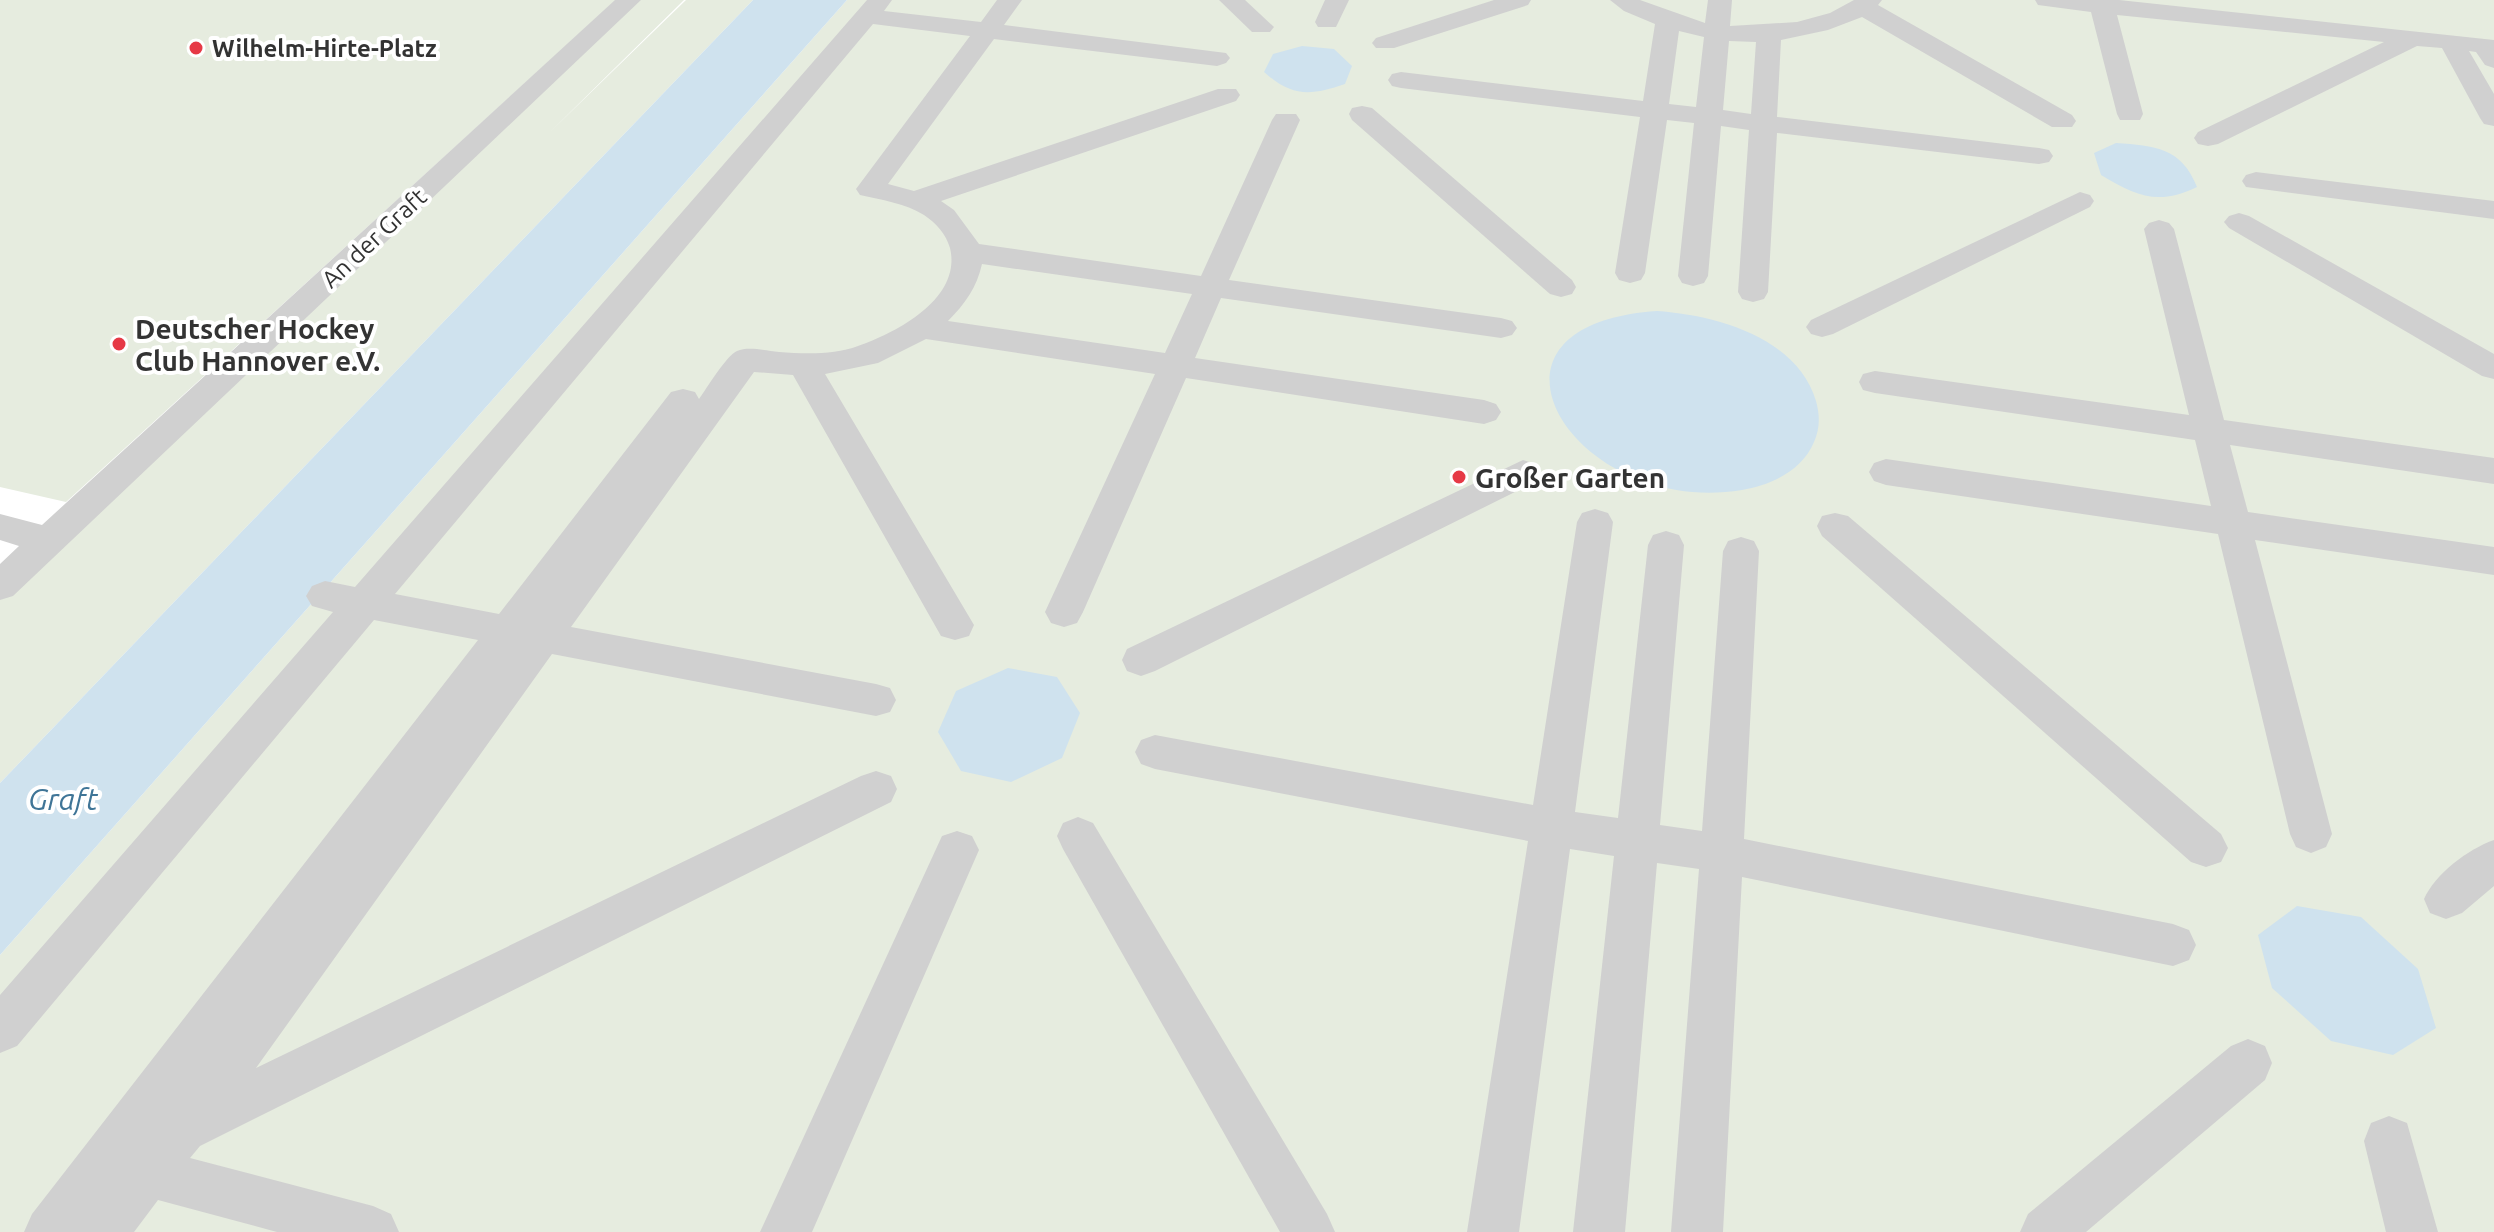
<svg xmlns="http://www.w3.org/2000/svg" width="2494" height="1232" viewBox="0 0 2494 1232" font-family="Ubuntu,sans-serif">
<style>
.green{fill:#e6ecdf}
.water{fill:#cfe2ee}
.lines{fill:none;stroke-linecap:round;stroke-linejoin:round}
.minor{fill:#d0d0d0;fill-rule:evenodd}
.poi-dot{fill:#e63946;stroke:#fff;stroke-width:3}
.labels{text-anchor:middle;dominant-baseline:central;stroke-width:8;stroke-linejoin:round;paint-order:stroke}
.far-poi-label{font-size:24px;font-weight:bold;fill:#333;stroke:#fff;text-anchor:start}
.far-street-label{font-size:24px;fill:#333;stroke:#fff}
.poi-label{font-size:28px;font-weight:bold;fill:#333;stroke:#fff;text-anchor:start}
.water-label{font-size:30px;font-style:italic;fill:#3f7597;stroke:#fff}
</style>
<rect width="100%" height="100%" fill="#fff"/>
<g class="green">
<path d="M 0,0 L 616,0 L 66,502 L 0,487 Z"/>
<path d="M 636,0 L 684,0 L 547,135 L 686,0 L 753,0 L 0,783 L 0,593 Z"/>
<path d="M 847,0 L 2494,0 L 2494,1232 L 0,1232 L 0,955 Z"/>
</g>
<g class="water">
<path d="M 753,0 L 847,0 L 0,955 L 0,783 Z"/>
<path d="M 1302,46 L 1334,49 L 1352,66 L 1345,84 C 1310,96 1292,97 1264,72 L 1273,54 Z"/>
<path d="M 2116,143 C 2155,146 2181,147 2197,187 C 2158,206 2136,196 2101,175 L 2094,153 Z"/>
<path d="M 1657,311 C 1715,315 1797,337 1816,401 C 1820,415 1820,429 1814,442 C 1802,471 1771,485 1742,490 C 1576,518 1451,325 1657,311 Z"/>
<path d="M 1008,668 L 1057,677 L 1080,713 L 1062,758 L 1011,782 L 961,771 L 938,732 L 956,691 Z"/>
<path d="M 2297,906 L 2361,917 L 2418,969 L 2436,1028 L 2393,1055 L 2331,1041 L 2272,988 L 2258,935 Z"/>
</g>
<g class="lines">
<g class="minor">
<path d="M 615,0 L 641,0 L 13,596 L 0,600 L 0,564 L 19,546 L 0,540 L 0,514 L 42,525 Z"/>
<path d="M 867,0 L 892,0 L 884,11 L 981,22 L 997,0 L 1022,0 L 1004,25 L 1226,53 L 1230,58 L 1226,63 L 1217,66 L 994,39 L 888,184 L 914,191 L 1218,89 L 1236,89 L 1240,95 L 1236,101 L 941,201 L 954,210 L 979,244 L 1201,276 L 1272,120 L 1276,114 L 1296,114 L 1300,120 L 1229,280 L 1501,318 L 1512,321 L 1517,328 L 1512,335 L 1501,338 L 1221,298 L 1195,358 L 1484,400 L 1496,404 L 1501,412 L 1496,420 L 1484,424 L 1186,378 L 1083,612 L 1077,623 L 1064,627 L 1051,623 L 1045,612 L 1155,374 L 926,339 L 878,363 L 825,374 L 974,625 L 969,636 L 955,640 L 941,636 L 793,375 L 754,372 L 571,627 L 876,684 L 890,688 L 896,700 L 890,712 L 876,716 L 552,654 L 256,1068 L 861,776 L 876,771 L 891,776 L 897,789 L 891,802 L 200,1146 L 190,1158 L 373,1206 L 391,1214 L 399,1232 L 277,1232 L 158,1200 L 134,1232 L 24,1232 L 32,1214 L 478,640 L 374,620 L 17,1046 L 0,1053 L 0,995 L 333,612 L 312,606 L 306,596 L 312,586 L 325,581 L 355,587 ZM 873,24 L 970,36 L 856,189 L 860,195 C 881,200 905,203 924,215 C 936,223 946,234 950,248 C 962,298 898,332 858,346 C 834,355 805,354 779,352 C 766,351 749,346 737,351 C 726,356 707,388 699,399 L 695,392 L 683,389 L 671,392 L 499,614 L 395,594 ZM 982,264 L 1192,294 L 1165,353 L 948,321 C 965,304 977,287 982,264 Z"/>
<path d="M 1219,0 L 1245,0 L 1274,27 L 1270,32 L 1252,32 Z"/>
<path d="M 1325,0 L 1349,0 L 1336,27 L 1318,27 L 1315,22 Z"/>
<path d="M 1494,0 L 1531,0 L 1528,5 L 1394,48 L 1376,48 L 1372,43 L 1376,38 Z"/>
<path d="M 1610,0 L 1640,0 L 1705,23 L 1708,0 L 1732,0 L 1730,26 L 1797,22 L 1830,13 L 1854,0 L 1882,0 L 1878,5 L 2072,115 L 2076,121 L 2072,127 L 2052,127 L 1862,17 L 1828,30 L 1781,40 L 1777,117 L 2039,148 L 2049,150 L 2053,156 L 2049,162 L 2039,164 L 1777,133 L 1768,292 L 1764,299 L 1753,302 L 1742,299 L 1738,292 L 1749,130 L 1721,126 L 1708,276 L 1704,283 L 1693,286 L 1682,283 L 1678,276 L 1694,123 L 1667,120 L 1645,273 L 1641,280 L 1630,283 L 1619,280 L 1615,273 L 1640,117 L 1401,88 L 1392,86 L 1388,80 L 1392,74 L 1401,72 L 1643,101 L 1655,24 L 1624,11 ZM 1679,31 L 1704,37 L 1696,107 L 1669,104 ZM 1729,41 L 1756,42 L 1751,114 L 1723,110 Z"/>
<path d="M 2035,0 L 2119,0 L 2494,40 L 2494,68 L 2485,65 L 2476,52 L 2469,51 L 2494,94 L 2494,126 L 2484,124 L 2480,118 L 2442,48 L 2417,46 L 2218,144 L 2208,146 L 2198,144 L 2194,138 L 2198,132 L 2384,42 L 2117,15 L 2143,114 L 2140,120 L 2120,120 L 2117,114 L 2091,12 L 2038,5 Z"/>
<path d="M 1362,106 L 1372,108 L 1572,280 L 1576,287 L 1572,294 L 1561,297 L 1550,294 L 1352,120 L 1349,114 L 1352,108 Z"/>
<path d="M 2256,172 L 2494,201 L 2494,219 L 2246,187 L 2242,181 L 2246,175 Z"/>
<path d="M 2080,192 L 2090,195 L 2094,201 L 2090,207 L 1833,334 L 1822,337 L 1811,334 L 1806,327 L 1811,320 Z"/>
<path d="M 2239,213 L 2249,216 L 2494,354 L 2494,379 L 2482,376 L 2229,228 L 2224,222 L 2229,216 Z"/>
<path d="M 2159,220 L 2169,223 L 2174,229 L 2224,420 L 2494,458 L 2494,484 L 2230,445 L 2248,512 L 2494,547 L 2494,575 L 2255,540 L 2332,834 L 2326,847 L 2311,853 L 2296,847 L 2290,834 L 2218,534 L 1886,485 L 1874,481 L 1869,472 L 1874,463 L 1886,459 L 2211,506 L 2195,440 L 1875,393 L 1863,390 L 1859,382 L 1863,374 L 1875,371 L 2189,415 L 2144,229 L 2149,223 Z"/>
<path d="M 1523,460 L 1535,464 L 1540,473 L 1535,482 L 1155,671 L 1141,676 L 1127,671 L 1122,660 L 1127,649 Z"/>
<path d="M 1595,509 L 1608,513 L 1613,522 L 1575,812 L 1618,818 L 1648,545 L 1653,535 L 1666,531 L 1679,535 L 1684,545 L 1660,825 L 1702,831 L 1723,551 L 1728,541 L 1741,537 L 1754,541 L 1759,551 L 1744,839 L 2173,924 L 2189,930 L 2196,945 L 2189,960 L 2173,966 L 1742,877 L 1723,1232 L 1671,1232 L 1699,869 L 1657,863 L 1625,1232 L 1573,1232 L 1614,856 L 1570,849 L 1519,1232 L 1467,1232 L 1528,841 L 1155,769 L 1141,764 L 1135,752 L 1141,740 L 1155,735 L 1533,805 L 1577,522 L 1582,513 Z"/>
<path d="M 1835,513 L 1848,516 L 2221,834 L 2228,848 L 2221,862 L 2206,867 L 2191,862 L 1822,536 L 1817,526 L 1822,516 Z"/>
<path d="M 1078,817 L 1093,823 L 1327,1214 L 1335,1232 L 1280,1232 L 1063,849 L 1057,836 L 1063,823 Z"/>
<path d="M 957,831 L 972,836 L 979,850 L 812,1232 L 760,1232 L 942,836 Z"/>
<path d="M 2494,840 L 2494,886 L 2462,913 L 2446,919 L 2430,913 L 2424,899 C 2435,874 2468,849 2494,840 Z"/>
<path d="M 2248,1039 L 2265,1046 L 2272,1063 L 2265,1080 L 2086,1232 L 2020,1232 L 2028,1214 L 2231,1046 Z"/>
<path d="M 2389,1116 L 2407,1123 L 2438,1232 L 2386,1232 L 2364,1141 L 2371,1123 Z"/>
</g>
</g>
<g class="poi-dot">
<circle cx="196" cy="48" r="8"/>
<circle cx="119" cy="344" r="8"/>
<circle cx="1459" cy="477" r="8"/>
</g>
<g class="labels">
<g class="far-poi-label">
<text x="212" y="48">Wilhelm-Hirte-Platz</text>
</g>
<g class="far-street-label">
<text transform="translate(374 238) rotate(-43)">An der Graft</text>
</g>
<g class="poi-label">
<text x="135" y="328">Deutscher Hockey<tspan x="135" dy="32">Club Hannover e.V.</tspan></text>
<text x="1475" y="477">Großer Garten</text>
</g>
<g class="water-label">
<text x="63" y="799">Graft</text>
</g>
</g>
</svg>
